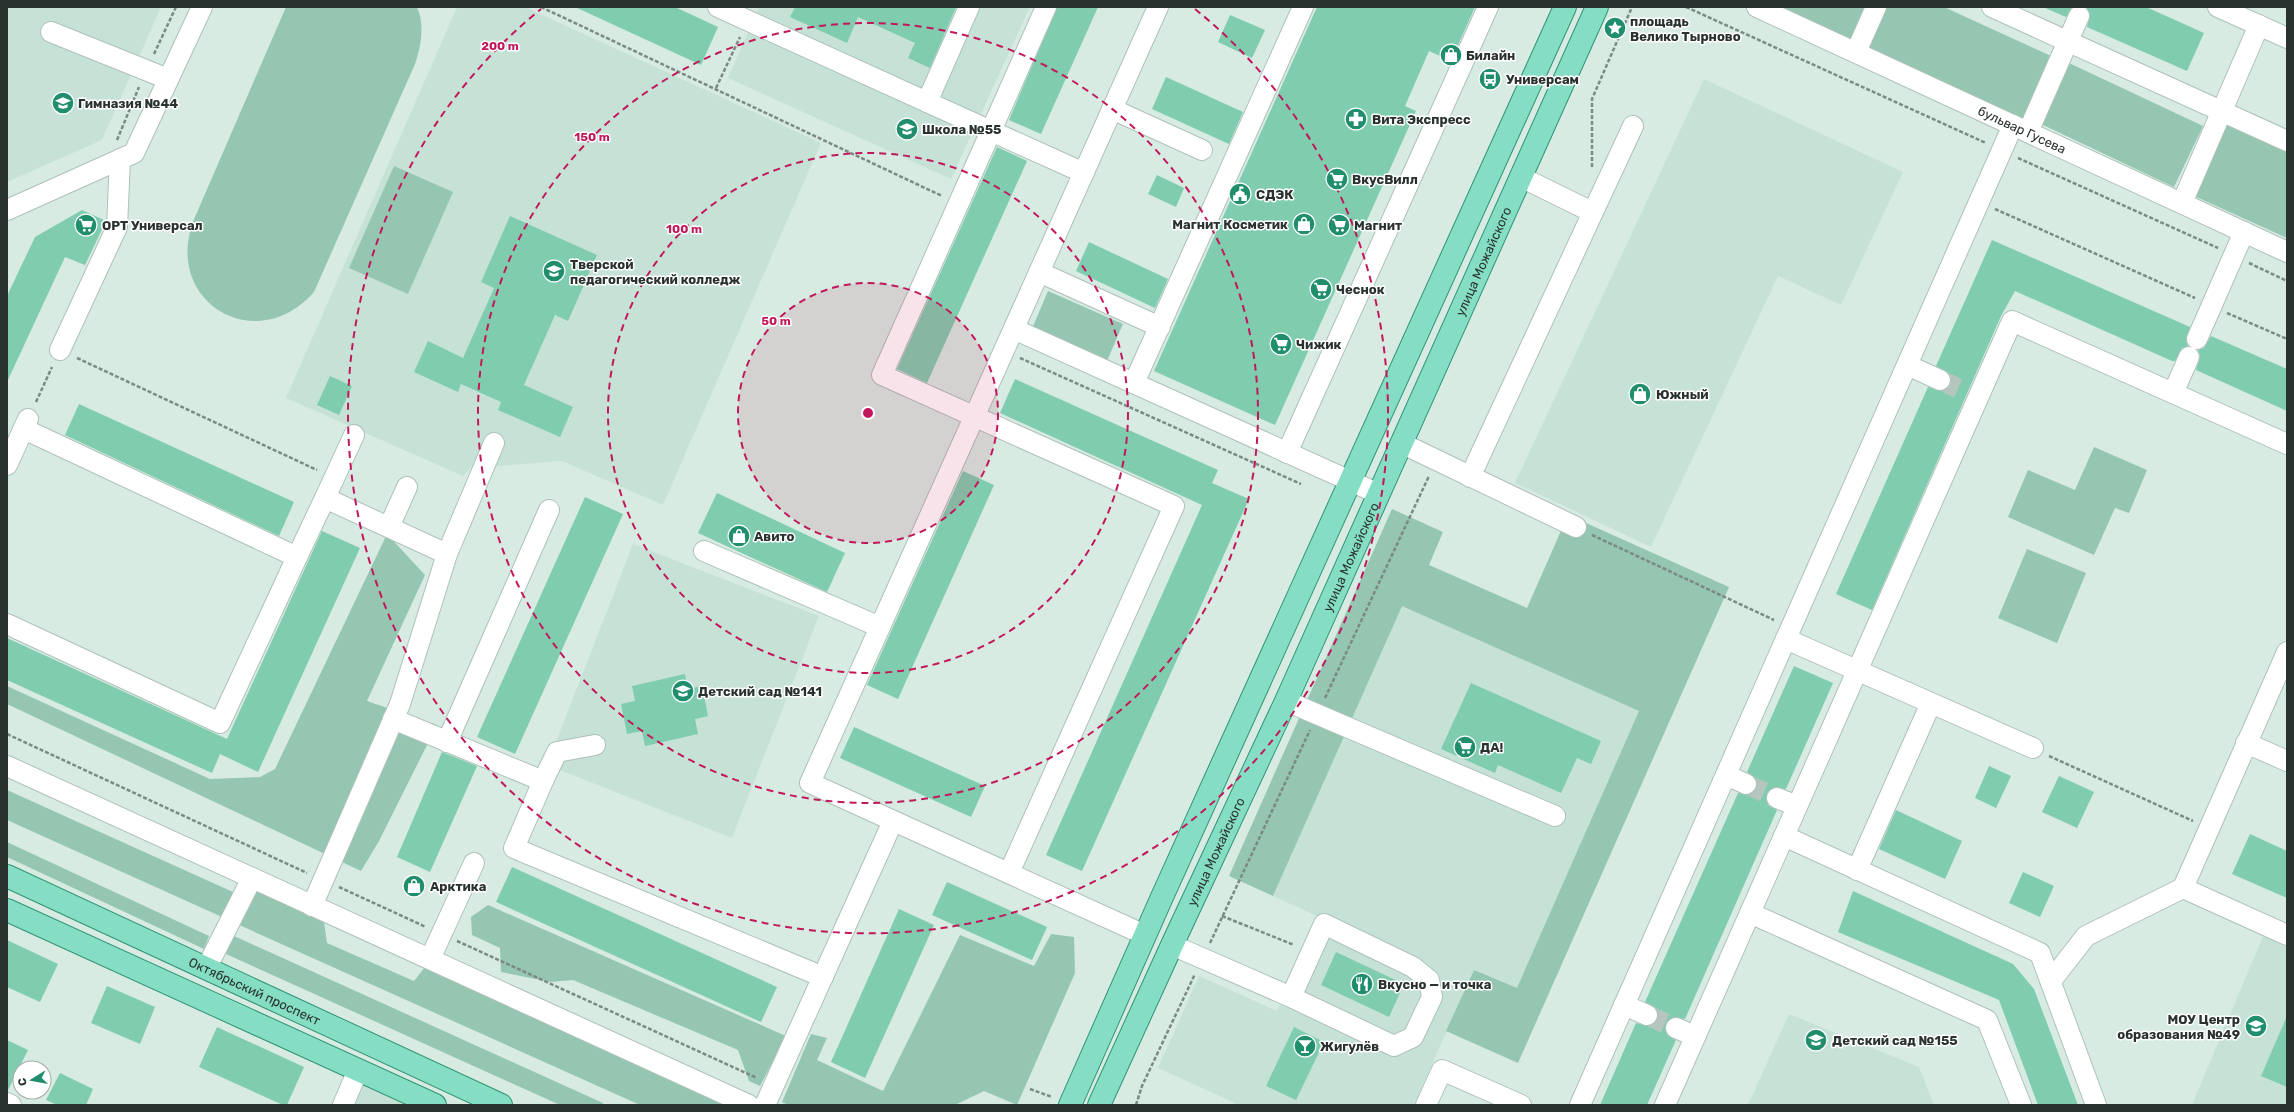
<svg xmlns="http://www.w3.org/2000/svg" width="2294" height="1112" viewBox="0 0 2294 1112" font-family="Rubik,sans-serif">
<style>
.built{fill:#c6e2d6}
.green{fill:#95c6b2}
.building{fill:#7fccae}
.lines{fill:none;stroke-linecap:round;stroke-linejoin:round}
.minor-tunnel{stroke:#b4c6be;stroke-width:20;stroke-dasharray:20 10;stroke-linecap:butt}
.minor-casing{stroke:#aec1b9;stroke-width:22}
.major-casing{stroke:#309475;stroke-width:24}
.path{stroke:#7c8984;stroke-width:2.5;stroke-dasharray:4 2;stroke-linecap:butt}
.minor{stroke:#fff;stroke-width:20}
.major{stroke:#85dec3;stroke-width:22}
.ring{fill:none;stroke:#c2185b;stroke-width:2;stroke-dasharray:7 5}
.labels{text-anchor:middle;dominant-baseline:central;stroke-width:3;stroke-linejoin:round;paint-order:stroke}
.poi-label{font-size:13px;font-weight:bold;fill:#2a322f;stroke:#fff;text-anchor:start}
.street-label{font-size:13px;fill:#2a322f;stroke:#fff}
.centre{fill:#c2185b;stroke:#fff;stroke-width:2}
.ring-label{font-size:12px;text-anchor:middle;font-weight:bold;fill:#c2185b;stroke:#fff;stroke-width:3;stroke-linejoin:round;paint-order:stroke}
</style>
<rect width="100%" height="100%" fill="#d7ebe2"/>
<g class="built">
<path d="M 7,7 L 161,7 L 102,140 L 7,182 Z"/>
<path d="M 457,7 L 525,7 L 821,143 L 663,505 L 562,461 L 484,467 L 474,465 L 463,476 L 286,398 Z"/>
<path d="M 759,7 L 1030,7 L 951,179 L 728,78 Z"/>
<path d="M 1704,79 L 1903,172 L 1841,305 L 1778,276 L 1651,547 L 1515,483 Z"/>
<path d="M 633,544 L 819,616 L 732,838 L 547,765 Z"/>
<path d="M 1402,605 L 1639,711 L 1517,989 L 1474,970 L 1414,1105 L 1235,1105 L 1235,1103 L 1158,1068 L 1199,976 L 1277,1011 L 1319,917 L 1273,896 Z"/>
<path d="M 2263,936 L 2287,947 L 2287,1105 L 2192,1105 Z"/>
<path d="M 1789,1014 L 1919,1067 L 1934,1105 L 1748,1105 Z"/>
<path d="M 364,1082 L 414,1105 L 353,1105 Z"/>
</g>
<g class="green">
<path d="M 286,7 L 417,7 C 425,25 421,46 415,64 L 314,292 C 255,359 160,300 195,217 Z"/>
<path d="M 1779,7 L 1944,7 L 2051,56 L 2023,119 Z"/>
<path d="M 2069,63 L 2203,126 L 2174,187 L 2041,124 Z"/>
<path d="M 2224,122 L 2287,150 L 2287,238 L 2192,195 Z"/>
<path d="M 394,166 L 453,192 L 408,294 L 349,268 Z"/>
<path d="M 1048,291 L 1123,324 L 1106,363 L 1031,331 Z"/>
<path d="M 2094,447 L 2147,470 L 2129,513 L 2115,508 L 2094,555 L 2008,517 L 2028,470 L 2075,490 Z"/>
<path d="M 1392,509 L 1443,532 L 1429,565 L 1527,608 L 1568,515 L 1729,587 L 1518,1063 L 1446,1031 L 1474,970 L 1517,988 L 1639,711 L 1402,606 L 1273,896 L 1229,876 Z"/>
<path d="M 387,534 L 425,575 L 367,701 L 437,725 L 379,841 L 361,871 L 7,704 L 7,686 L 210,779 L 260,777 L 275,769 Z"/>
<path d="M 2027,549 L 2086,573 L 2057,643 L 1998,618 Z"/>
<path d="M 7,790 L 233,892 L 222,917 L 7,820 Z"/>
<path d="M 7,842 L 209,936 L 204,949 L 7,857 Z"/>
<path d="M 254,890 L 324,922 L 327,943 L 414,981 L 425,967 L 719,1099 L 723,1105 L 640,1105 L 237,924 Z"/>
<path d="M 488,905 L 786,1036 L 760,1086 L 749,1081 L 738,1050 L 573,980 L 551,982 L 501,972 L 500,948 L 472,935 L 471,917 Z"/>
<path d="M 1051,934 L 1074,937 L 1075,973 L 1017,1105 L 984,1091 L 955,1105 L 788,1105 L 782,1102 L 811,1034 L 827,1038 L 817,1060 L 883,1091 L 960,935 L 1034,966 Z"/>
<path d="M 234,936 L 603,1103 L 602,1105 L 560,1105 L 226,954 Z"/>
</g>
<g class="building">
<path d="M 575,7 L 675,7 L 718,27 L 701,65 Z"/>
<path d="M 795,7 L 956,7 L 930,68 L 908,58 L 915,43 L 858,17 L 847,43 L 790,17 Z"/>
<path d="M 1057,7 L 1098,7 L 1041,134 L 1009,120 Z"/>
<path d="M 1317,7 L 1475,7 L 1451,61 L 1429,51 L 1405,106 L 1416,111 L 1275,425 L 1154,371 Z"/>
<path d="M 2043,7 L 2072,7 L 2066,17 Z"/>
<path d="M 2086,7 L 2146,7 L 2204,33 L 2187,71 L 2087,27 L 2090,15 Z"/>
<path d="M 1230,15 L 1265,30 L 1252,58 L 1218,42 Z"/>
<path d="M 1166,77 L 1243,112 L 1229,144 L 1152,109 Z"/>
<path d="M 997,147 L 1027,161 L 927,383 L 897,369 Z"/>
<path d="M 1157,175 L 1184,188 L 1176,207 L 1148,194 Z"/>
<path d="M 82,210 L 106,221 L 85,265 L 65,257 L 7,382 L 7,296 L 35,237 Z"/>
<path d="M 510,216 L 597,255 L 568,321 L 555,315 L 524,385 L 573,407 L 560,437 L 498,410 L 501,402 L 461,384 L 458,392 L 414,372 L 428,341 L 463,358 L 494,288 L 481,282 Z"/>
<path d="M 1992,240 L 2190,327 L 2186,340 L 2188,346 L 2182,348 L 2175,361 L 2172,361 L 2015,291 L 2001,316 L 1872,610 L 1836,594 L 1928,387 L 1941,391 L 1951,384 L 1949,373 L 1936,366 Z"/>
<path d="M 1089,242 L 1168,279 L 1155,308 L 1076,271 Z"/>
<path d="M 2211,336 L 2287,369 L 2287,411 L 2196,370 L 2200,356 L 2198,350 L 2204,348 Z"/>
<path d="M 330,376 L 352,386 L 339,415 L 317,405 Z"/>
<path d="M 1015,379 L 1218,470 L 1212,483 L 1249,499 L 1082,871 L 1046,855 L 1202,505 L 1000,413 Z"/>
<path d="M 79,404 L 294,502 L 279,536 L 65,435 Z"/>
<path d="M 963,471 L 994,485 L 898,699 L 867,685 Z"/>
<path d="M 717,493 L 845,553 L 827,592 L 698,533 Z"/>
<path d="M 585,497 L 623,514 L 515,754 L 477,737 Z"/>
<path d="M 322,531 L 360,548 L 258,772 L 220,754 L 212,773 L 7,680 L 7,638 L 227,739 Z"/>
<path d="M 1794,666 L 1833,683 L 1786,789 L 1775,787 L 1767,793 L 1768,805 L 1777,810 L 1685,1019 L 1674,1017 L 1666,1023 L 1667,1035 L 1676,1040 L 1647,1105 L 1600,1105 L 1636,1023 L 1649,1026 L 1657,1020 L 1656,1008 L 1645,1002 L 1738,793 L 1748,795 L 1757,788 L 1756,778 L 1747,772 Z"/>
<path d="M 685,674 L 688,689 L 702,686 L 708,716 L 695,719 L 698,734 L 645,746 L 642,731 L 627,734 L 621,704 L 635,701 L 632,686 Z"/>
<path d="M 1471,683 L 1601,741 L 1591,764 L 1577,758 L 1561,793 L 1498,765 L 1495,773 L 1441,749 Z"/>
<path d="M 854,727 L 985,786 L 971,817 L 840,758 Z"/>
<path d="M 442,752 L 477,766 L 430,872 L 397,857 Z"/>
<path d="M 1989,766 L 2011,776 L 1996,808 L 1975,798 Z"/>
<path d="M 2059,776 L 2094,792 L 2077,828 L 2042,812 Z"/>
<path d="M 1896,810 L 1962,841 L 1945,879 L 1879,849 Z"/>
<path d="M 2250,834 L 2287,851 L 2287,898 L 2232,874 Z"/>
<path d="M 512,867 L 777,987 L 761,1022 L 496,902 Z"/>
<path d="M 2023,872 L 2054,886 L 2040,917 L 2009,903 Z"/>
<path d="M 947,882 L 1047,927 L 1032,960 L 932,915 Z"/>
<path d="M 1853,891 L 2013,964 L 2034,989 L 2078,1105 L 2038,1105 L 1999,1000 L 1838,932 Z"/>
<path d="M 899,909 L 934,925 L 865,1078 L 831,1062 Z"/>
<path d="M 7,940 L 58,964 L 40,1002 L 7,987 Z"/>
<path d="M 1336,952 L 1404,984 L 1389,1017 L 1321,985 Z"/>
<path d="M 107,986 L 155,1007 L 140,1044 L 91,1023 Z"/>
<path d="M 2287,1016 L 2287,1087 L 2261,1076 Z"/>
<path d="M 217,1027 L 304,1067 L 287,1105 L 283,1105 L 199,1067 Z"/>
<path d="M 1294,1027 L 1324,1042 L 1296,1100 L 1266,1086 Z"/>
<path d="M 7,1040 L 28,1050 L 7,1092 Z"/>
<path d="M 60,1073 L 93,1089 L 86,1105 L 57,1105 L 46,1100 Z"/>
</g>
<g class="lines">
<g class="minor-tunnel">
<path d="M 1940,380 L 1962,390"/>
<path d="M 1746,784 L 1777,798"/>
<path d="M 1647,1015 L 1676,1028"/>
</g>
<g class="minor-casing">
<g id="minor">
<path d="M 718,7 L 927,102"/>
<path d="M 969,7 L 927,102 L 991,131 L 882,375 L 1174,506 L 1009,873"/>
<path d="M 1046,7 L 991,131 L 1084,173"/>
<path id="s1" d="M 1757,7 L 2287,252"/>
<path d="M 1992,7 L 2287,141"/>
<path d="M 2218,7 L 2287,38"/>
<path d="M 51,32 L 168,79"/>
<path d="M 1856,52 L 1876,7"/>
<path d="M 1112,109 L 1202,150"/>
<path d="M 2028,132 L 2079,16"/>
<path d="M 1521,177 L 1592,212"/>
<path d="M 2182,203 L 2259,25"/>
<path d="M 7,210 L 134,153 L 202,7"/>
<path d="M 1039,272 L 1160,327"/>
<path d="M 1014,329 L 1379,494"/>
<path d="M 2197,339 L 2244,232"/>
<path d="M 60,350 L 117,227 L 120,159"/>
<path d="M 1907,365 L 1940,380"/>
<path d="M 1134,383 L 1303,7"/>
<path d="M 2173,393 L 2189,357"/>
<path d="M 1401,443 L 1576,527"/>
<path d="M 1287,453 L 1488,7"/>
<path d="M 7,465 L 28,419"/>
<path d="M 1470,477 L 1633,126"/>
<path d="M 325,498 L 354,435"/>
<path d="M 389,527 L 407,487"/>
<path d="M 704,551 L 880,627"/>
<path d="M 297,557 L 325,498 L 447,554"/>
<path d="M 7,624 L 220,723 L 297,557 L 24,429"/>
<path d="M 1786,639 L 2033,748"/>
<path d="M 2287,652 L 2183,888 L 2287,935"/>
<path d="M 1286,701 L 1555,816"/>
<path d="M 393,719 L 543,781 L 514,848 L 823,977"/>
<path d="M 447,742 L 549,510"/>
<path d="M 2246,743 L 2287,761"/>
<path d="M 7,766 L 749,1105"/>
<path d="M 1726,775 L 1746,784"/>
<path d="M 543,781 L 557,752 L 595,745"/>
<path d="M 1777,798 L 1797,806"/>
<path d="M 1784,836 L 2040,953 L 2096,1105"/>
<path d="M 1857,870 L 1931,703"/>
<path d="M 312,906 L 400,704 L 447,554 L 494,443"/>
<path d="M 1750,913 L 1987,1020 L 2021,1105"/>
<path d="M 1145,935 L 810,783 L 1158,7"/>
<path d="M 1172,945 L 1291,997 L 1394,1046 L 1413,1037 L 1432,997 L 1429,980 L 1413,967 L 1324,924 L 1291,997"/>
<path d="M 430,959 L 474,863"/>
<path d="M 206,969 L 252,878"/>
<path d="M 2051,981 L 2086,936 L 2183,888"/>
<path d="M 1624,1005 L 1647,1015"/>
<path d="M 1676,1028 L 1695,1036"/>
<path d="M 7,1103 L 11,1105"/>
<path d="M 343,1105 L 358,1070"/>
<path d="M 765,1105 L 893,821"/>
<path d="M 1426,1105 L 1442,1070 L 1521,1105"/>
<path d="M 1580,1105 L 2013,125"/>
<path d="M 1665,1105 L 2012,321 L 2287,444"/>
</g>
</g>
<g class="major-casing">
<g id="major">
<path id="s2" d="M 7,876 L 501,1105"/>
<path d="M 7,910 L 435,1105"/>
<path d="M 1070,1105 L 1162,897 L 1565,7"/>
<path id="s3" d="M 1099,1105 L 1172,945 L 1286,701 L 1597,7"/>
</g>
</g>
<g class="path">
<path d="M 541,7 L 942,196"/>
<path d="M 1686,7 L 1986,143"/>
<path d="M 154,54 L 176,7"/>
<path d="M 716,88 L 740,37"/>
<path d="M 117,140 L 139,87"/>
<path d="M 2018,158 L 2218,248"/>
<path d="M 1592,167 L 1592,99 L 1632,7"/>
<path d="M 1995,209 L 2195,298"/>
<path d="M 2249,263 L 2287,281"/>
<path d="M 2227,313 L 2287,339"/>
<path d="M 77,358 L 317,470"/>
<path d="M 1020,358 L 1301,484"/>
<path d="M 36,402 L 52,367"/>
<path d="M 1592,535 L 1774,620"/>
<path d="M 1325,698 L 1429,476"/>
<path d="M 7,734 L 307,873"/>
<path d="M 2049,756 L 2193,821"/>
<path d="M 339,887 L 426,927"/>
<path d="M 1222,916 L 1294,945"/>
<path d="M 457,941 L 757,1078"/>
<path d="M 1210,943 L 1310,730"/>
<path d="M 1030,1089 L 1052,1097"/>
<path d="M 1136,1105 L 1142,1086 L 1195,974"/>
</g>
<use href="#minor" class="minor"/>
<use href="#major" class="major"/>
</g>
<circle cx="868" cy="413" r="130" fill="#c2185b" fill-opacity=".12"/>
<g class="ring">
<circle cx="868" cy="413" r="130"/>
<circle cx="868" cy="413" r="260"/>
<circle cx="868" cy="413" r="390"/>
<path d="M1195 9A520 520 0 1 1 541 9"/>
</g>
<defs>
<g id="sight-disc" transform="scale(1.15)"><circle r="9.5" fill="#208e6d" stroke="#fff"/><path d="M0-6L1.8-2.2L6-1.7L2.9 1.2L3.7 5.4L0 3.3L-3.7 5.4L-2.9 1.2L-6-1.7L-1.8-2.2Z" fill="#fff"/></g>
<g id="shop-disc" transform="scale(1.15)"><circle r="9.5" fill="#208e6d" stroke="#fff"/><path d="M-5-2.5h2.3a2.7 3.5 0 0 1 5.4 0H5L5.5 6h-11ZM-1.5-2.5h3a1.5 2.3 0 0 0-3 0Z" fill="#fff"/></g>
<g id="bus-disc" transform="scale(1.15)"><circle r="9.5" fill="#208e6d" stroke="#fff"/><path d="M-5-6H5V4H4V6H2V4H-2V6H-4V4H-5ZM-3.5-4V0h7V-4ZM-3.5 1.2v1.5H-2V1.2ZM2 1.2v1.5H3.5V1.2Z" fill="#fff"/></g>
<g id="school-disc" transform="scale(1.15)"><circle r="9.5" fill="#208e6d" stroke="#fff"/><path d="M0-5L7-2L0 1L-7-2ZM-4 1L0 2.5L4 1V4Q0 6-4 4Z" fill="#fff"/></g>
<g id="pharmacy-disc" transform="scale(1.15)"><circle r="9.5" fill="#208e6d" stroke="#fff"/><path d="M-2-6h4v4h4v4h-4v4h-4v-4h-4v-4h4Z" fill="#fff"/></g>
<g id="supermarket-disc" transform="scale(1.15)"><circle r="9.5" fill="#208e6d" stroke="#fff"/><path d="M-6-5.5h2.5l.6 2H6L4.5 2H-2.5L-4.4-4H-6ZM-1.5 3.2a1.3 1.3 0 1 0 .1 0ZM3 3.2a1.3 1.3 0 1 0 .1 0Z" fill="#fff"/></g>
<g id="civic-disc" transform="scale(1.15)"><circle r="9.5" fill="#208e6d" stroke="#fff"/><path d="M-.6-6.5H3V-4.5H.6V-3L4-1V1h2V6H-6V1h2V-1L-.6-3ZM-1.2 2.5V6h2.4V2.5Z" fill="#fff"/></g>
<g id="university-disc" transform="scale(1.15)"><circle r="9.5" fill="#208e6d" stroke="#fff"/><path d="M0-5L7-2L0 1L-7-2ZM-4 1L0 2.5L4 1V4Q0 6-4 4Z" fill="#fff"/></g>
<g id="restaurant-disc" transform="scale(1.15)"><circle r="9.5" fill="#208e6d" stroke="#fff"/><path d="M-5-6h1v4h1v-4h1v4h1v-4h1v5L-1.5 .5V6h-2V.5L-5-1ZM5-6V6H3V1.5H1.5Q1.5-4 5-6Z" fill="#fff"/></g>
<g id="bar-disc" transform="scale(1.15)"><circle r="9.5" fill="#208e6d" stroke="#fff"/><path d="M-6-5H6L.8 .8V4.5H3.5V6h-7V4.5H-.8V.8Z" fill="#fff"/></g>
</defs>
<g fill-rule="evenodd">
<use href="#sight-disc" x="1615" y="28"/>
<use href="#shop-disc" x="1451" y="55"/>
<use href="#bus-disc" x="1490" y="79"/>
<use href="#school-disc" x="63" y="103"/>
<use href="#pharmacy-disc" x="1356" y="119"/>
<use href="#school-disc" x="907" y="129"/>
<use href="#supermarket-disc" x="1337" y="179"/>
<use href="#civic-disc" x="1240" y="194"/>
<use href="#shop-disc" x="1304" y="224"/>
<use href="#supermarket-disc" x="86" y="225"/>
<use href="#supermarket-disc" x="1339" y="225"/>
<use href="#university-disc" x="554" y="271"/>
<use href="#supermarket-disc" x="1321" y="289"/>
<use href="#supermarket-disc" x="1281" y="344"/>
<use href="#shop-disc" x="1640" y="394"/>
<use href="#shop-disc" x="739" y="536"/>
<use href="#school-disc" x="683" y="691"/>
<use href="#supermarket-disc" x="1465" y="747"/>
<use href="#shop-disc" x="414" y="886"/>
<use href="#restaurant-disc" x="1362" y="984"/>
<use href="#school-disc" x="2256" y="1026"/>
<use href="#school-disc" x="1816" y="1040"/>
<use href="#bar-disc" x="1305" y="1046"/>
</g>
<g class="labels">
<g class="poi-label">
<text x="1630" y="21">площадь<tspan x="1630" dy="15">Велико Тырново</tspan></text>
<text x="1466" y="55">Билайн</text>
<text x="1506" y="79">Универсам</text>
<text x="78" y="103">Гимназия №44</text>
<text x="1372" y="119">Вита Экспресс</text>
<text x="922" y="129">Школа №55</text>
<text x="1352" y="179">ВкусВилл</text>
<text x="1256" y="194">СДЭК</text>
<text x="1288" y="224" text-anchor="end">Магнит Косметик</text>
<text x="102" y="225">ОРТ Универсал</text>
<text x="1354" y="225">Магнит</text>
<text x="570" y="264">Тверской<tspan x="570" dy="15">педагогический колледж</tspan></text>
<text x="1336" y="289">Чеснок</text>
<text x="1296" y="344">Чижик</text>
<text x="1656" y="394">Южный</text>
<text x="754" y="536">Авито</text>
<text x="698" y="691">Детский сад №141</text>
<text x="1480" y="747">ДА!</text>
<text x="430" y="886">Арктика</text>
<text x="1378" y="984">Вкусно — и точка</text>
<text x="2240" y="1019" text-anchor="end">МОУ Центр<tspan x="2240" dy="15">образования №49</tspan></text>
<text x="1832" y="1040">Детский сад №155</text>
<text x="1320" y="1046">Жигулёв</text>
</g>
<g class="street-label">
<text stroke="none"><textPath href="#s1" startOffset="292">бульвар Гусева</textPath></text>
<text stroke="none"><textPath href="#s3" startOffset="927">улица Можайского</textPath></text>
<text stroke="none"><textPath href="#s3" startOffset="603">улица Можайского</textPath></text>
<text stroke="none"><textPath href="#s3" startOffset="279">улица Можайского</textPath></text>
<text stroke="none"><textPath href="#s2" startOffset="273">Октябрьский проспект</textPath></text>
</g>
</g>
<circle cx="868" cy="413" r="6" class="centre"/>
<g class="ring-label">
<text x="500" y="50">200 m</text>
<text x="592" y="141">150 m</text>
<text x="684" y="233">100 m</text>
<text x="776" y="325">50 m</text>
</g>
<rect width="2294" height="1112" fill="none" stroke="#2a322f" stroke-width="16"/>
<g transform="translate(32 1080) rotate(259)"><circle r="19" fill="#ffffff" stroke="#aaadac"/>
<path d="M0-3L7 15L0 10L-7 15Z" fill="#208e6d"/>
<text y="-6" font-size="11" font-weight="bold" text-anchor="middle" fill="#2a322f">С</text>
</g>
</svg>
